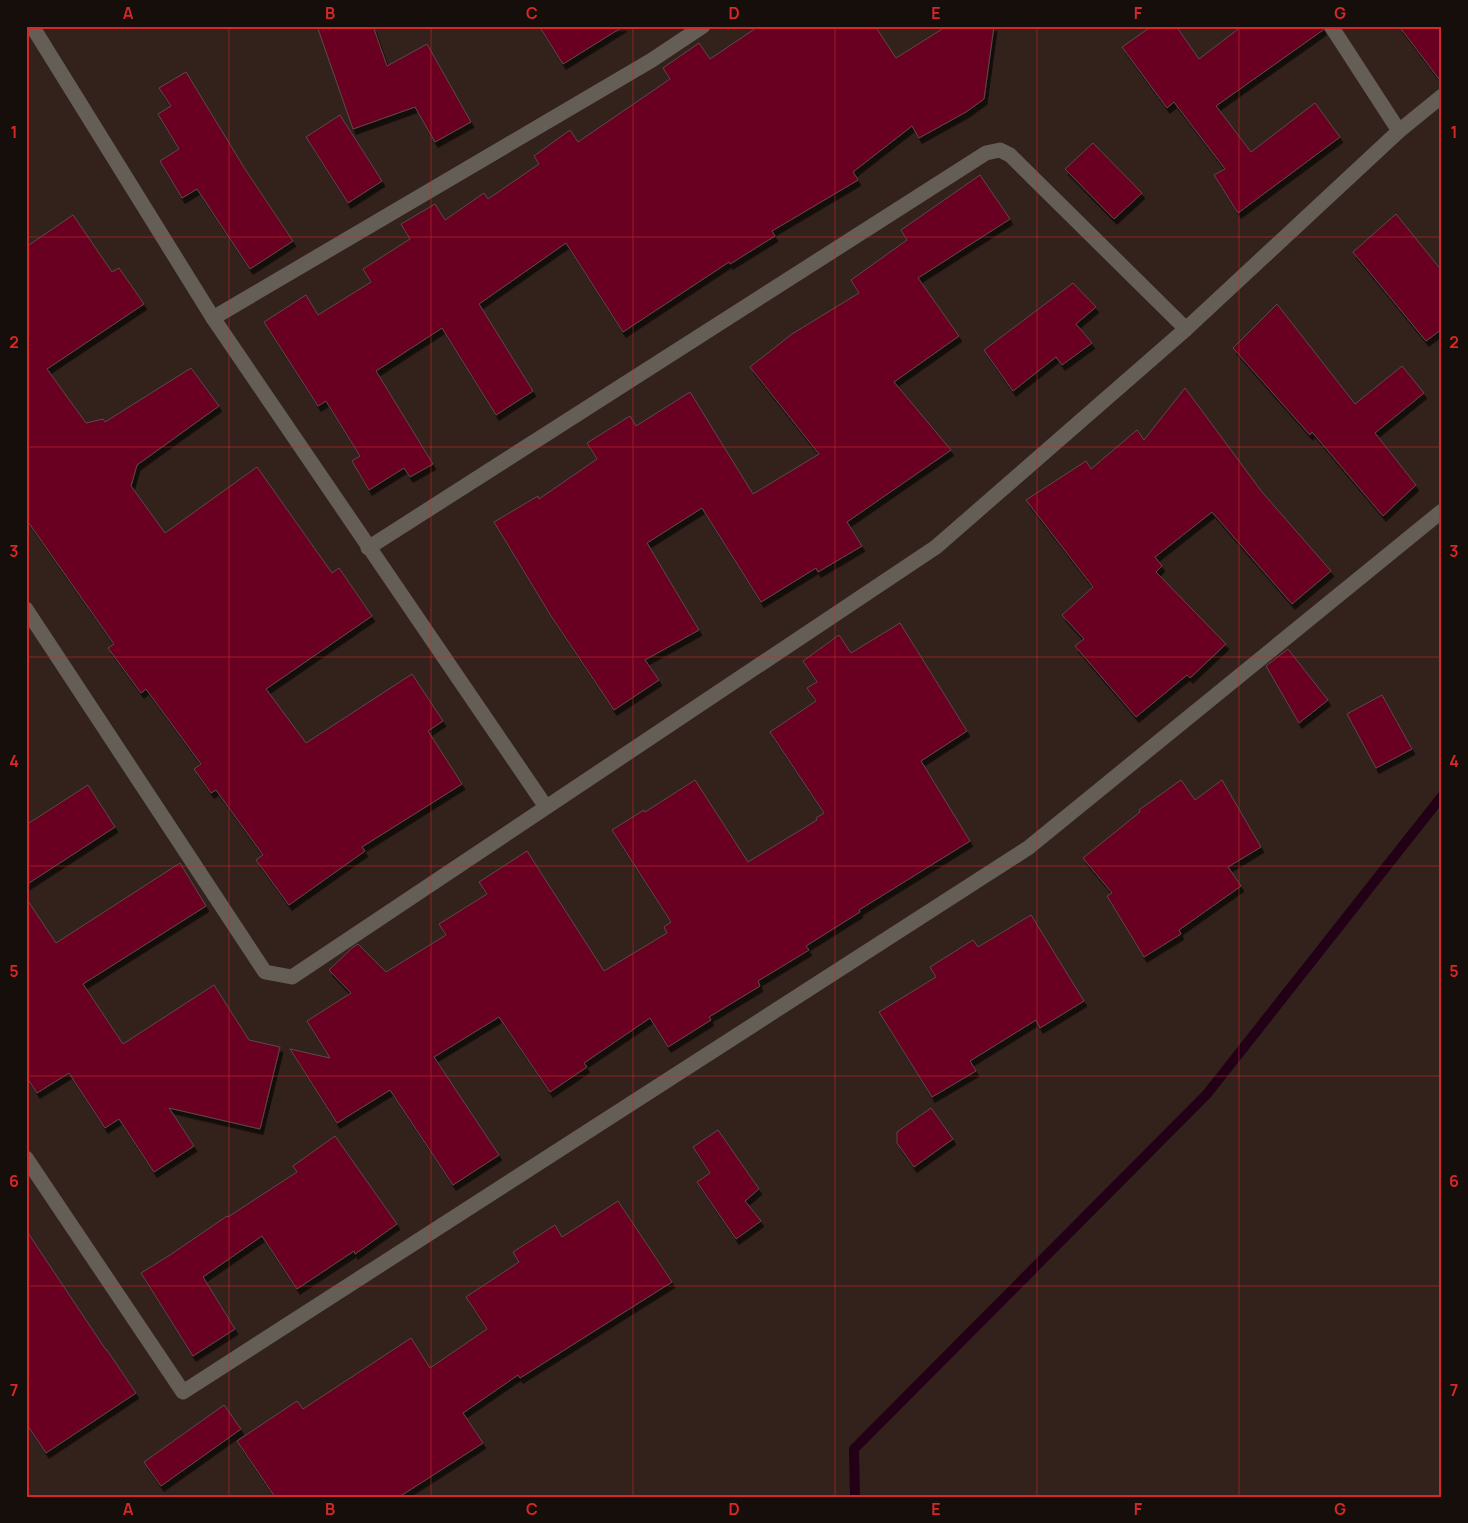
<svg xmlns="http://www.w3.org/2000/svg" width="1468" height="1523" viewBox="0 0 1468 1523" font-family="Manrope,sans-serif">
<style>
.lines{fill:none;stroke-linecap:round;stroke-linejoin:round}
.stream{stroke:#220015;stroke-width:10}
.building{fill:#690322;stroke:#5d4749;filter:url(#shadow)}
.street{stroke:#645e57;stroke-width:15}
.grid{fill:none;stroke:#d62828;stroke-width:1;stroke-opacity:0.55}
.neatline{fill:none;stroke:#d62828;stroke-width:2}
.grid-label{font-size:16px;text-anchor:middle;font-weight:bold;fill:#d62828}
</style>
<defs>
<filter id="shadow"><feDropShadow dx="3" dy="5.5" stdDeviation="0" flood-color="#0009"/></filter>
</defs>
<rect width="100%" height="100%" fill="#33221c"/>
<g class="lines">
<path class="stream" d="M 855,1497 L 854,1449 L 1207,1094 L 1442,796"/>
</g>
<g class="building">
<path d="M 317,26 L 373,26 L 387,66 L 427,44 L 471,122 L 435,142 L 415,107 L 353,129 Z"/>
<path d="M 539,26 L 624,26 L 563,64 Z"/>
<path d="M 759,26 L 875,26 L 896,58 L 947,26 L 994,26 L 984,99 L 966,112 L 919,138 L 912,126 L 853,172 L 858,180 L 772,231 L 775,236 L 730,264 L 729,262 L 623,332 L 566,243 L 479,304 L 533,391 L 496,415 L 442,328 L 376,371 L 433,464 L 410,477 L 404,468 L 369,490 L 352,461 L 360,456 L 326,401 L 318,406 L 264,322 L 306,295 L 318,315 L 371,282 L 363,269 L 410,239 L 401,224 L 435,204 L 445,220 L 484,193 L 488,199 L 539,164 L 534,156 L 570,130 L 578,142 L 670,79 L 663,68 L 699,43 L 710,59 Z"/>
<path d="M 1152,26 L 1176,26 L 1199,59 L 1242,26 L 1322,26 L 1323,30 L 1216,106 L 1251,152 L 1315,103 L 1340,137 L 1238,213 L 1214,175 L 1225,169 L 1174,102 L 1167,108 L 1122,47 Z"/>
<path d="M 1399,26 L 1442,26 L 1442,83 Z"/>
<path d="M 186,72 L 245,169 L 293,241 L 250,269 L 197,189 L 182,198 L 160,161 L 179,149 L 158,114 L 171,106 L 159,88 Z"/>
<path d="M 340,115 L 382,181 L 348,203 L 306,137 Z"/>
<path d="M 1093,143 L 1142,193 L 1114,219 L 1065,169 Z"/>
<path d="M 980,175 L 1010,219 L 918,278 L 959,336 L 894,382 L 951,450 L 847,522 L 862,546 L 818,572 L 816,568 L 761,602 L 702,508 L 647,543 L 699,630 L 645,660 L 659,680 L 614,710 L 551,616 L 494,522 L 538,496 L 539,499 L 597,459 L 587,443 L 630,416 L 636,426 L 690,392 L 753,494 L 819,454 L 750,367 L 792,334 L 859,293 L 851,280 L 907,240 L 901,230 Z"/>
<path d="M 1396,214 L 1442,271 L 1442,329 L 1426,341 L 1353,252 Z"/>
<path d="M 73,215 L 112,272 L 119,268 L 144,304 L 47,369 L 86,423 L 103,419 L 105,422 L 191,368 L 219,406 L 137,465 L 131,486 L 165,533 L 257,467 L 332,573 L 339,568 L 372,616 L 266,689 L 306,743 L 412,674 L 443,721 L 428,731 L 462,784 L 362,847 L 365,851 L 289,905 L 256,860 L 263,855 L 216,790 L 211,793 L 194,769 L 201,764 L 146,689 L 141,693 L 108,648 L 114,644 L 26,519 L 26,247 Z"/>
<path d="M 1073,283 L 1096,307 L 1076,324 L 1092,343 L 1062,365 L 1056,357 L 1013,391 L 984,350 Z"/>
<path d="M 1277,304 L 1355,404 L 1402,366 L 1424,393 L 1375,433 L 1416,485 L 1383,516 L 1312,432 L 1310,435 L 1233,348 Z"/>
<path d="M 1185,388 L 1262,492 L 1331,571 L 1292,604 L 1212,512 L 1155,557 L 1162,566 L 1156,572 L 1226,644 L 1190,678 L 1187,675 L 1136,717 L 1075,646 L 1084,639 L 1062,615 L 1093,587 L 1026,500 L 1086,461 L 1091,469 L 1137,430 L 1144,440 Z"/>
<path d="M 900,623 L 967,731 L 921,761 L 970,841 L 859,910 L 860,912 L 806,946 L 809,950 L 758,981 L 760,986 L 709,1017 L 711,1020 L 668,1047 L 650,1018 L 584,1063 L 587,1067 L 550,1092 L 499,1017 L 434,1057 L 499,1155 L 453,1185 L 390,1090 L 337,1123 L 290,1049 L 330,1058 L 307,1021 L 351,993 L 329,970 L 352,948 L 358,944 L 386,972 L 446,935 L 439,924 L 487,894 L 479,882 L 527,851 L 604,971 L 667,933 L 664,927 L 671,922 L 612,830 L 644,810 L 645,812 L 695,780 L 748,862 L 817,820 L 816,818 L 824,813 L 770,732 L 816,701 L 807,688 L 817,682 L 803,661 L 839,635 L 851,653 Z"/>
<path d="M 1288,649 L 1328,700 L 1299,723 L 1266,666 Z"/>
<path d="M 1382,695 L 1412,749 L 1376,768 L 1347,714 Z"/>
<path d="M 1181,780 L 1195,800 L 1222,780 L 1261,847 L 1228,867 L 1241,886 L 1179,930 L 1181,934 L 1144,957 L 1107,896 L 1112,893 L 1083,858 L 1140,812 L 1139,810 Z"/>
<path d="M 88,785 L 115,827 L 26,885 L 26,825 Z"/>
<path d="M 180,863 L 206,906 L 83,984 L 123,1044 L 214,985 L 249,1040 L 280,1047 L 260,1129 L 169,1108 L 194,1146 L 154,1172 L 119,1119 L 105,1128 L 69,1073 L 37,1093 L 26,1076 L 26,898 L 56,943 Z"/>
<path d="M 1031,915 L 1084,1001 L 1040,1028 L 1036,1020 L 970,1061 L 976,1071 L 932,1097 L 879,1012 L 936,977 L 930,967 L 973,940 L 978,947 Z"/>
<path d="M 931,1108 L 953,1139 L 914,1167 L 897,1143 L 897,1132 Z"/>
<path d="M 718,1130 L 759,1189 L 745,1201 L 761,1221 L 736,1239 L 697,1182 L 710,1173 L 693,1147 Z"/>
<path d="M 335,1136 L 397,1224 L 355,1254 L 354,1251 L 297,1289 L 262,1236 L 203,1277 L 235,1329 L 193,1356 L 141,1273 L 170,1255 L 227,1216 L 228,1217 L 297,1172 L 293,1166 Z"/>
<path d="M 618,1201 L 672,1282 L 520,1378 L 518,1375 L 463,1413 L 483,1443 L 399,1497 L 275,1497 L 237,1441 L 297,1401 L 303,1409 L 411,1338 L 430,1368 L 487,1329 L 466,1297 L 519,1262 L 513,1252 L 555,1225 L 562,1237 Z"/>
<path d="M 26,1230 L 106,1350 L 107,1350 L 136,1393 L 46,1453 L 26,1423 Z"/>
<path d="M 224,1405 L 241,1429 L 161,1486 L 144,1462 Z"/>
</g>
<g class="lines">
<g class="street">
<path d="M 32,26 L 213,318 L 546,807"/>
<path d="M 1331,26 L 1399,131"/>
<path d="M 213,318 L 652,60 L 703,26"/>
<path d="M 368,548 L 986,153 L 1000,150 L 1010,155 L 1186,329"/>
<path d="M 26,609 L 265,972 L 292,977 L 936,547 L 1186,329 L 1399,131 L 1442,96"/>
<path d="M 26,1158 L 183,1392 L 1028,848 L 1442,511"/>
</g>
</g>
<path class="grid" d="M 229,26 L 229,1497M 431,26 L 431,1497M 633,26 L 633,1497M 835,26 L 835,1497M 1037,26 L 1037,1497M 1239,26 L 1239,1497M 26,237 L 1442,237M 26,447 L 1442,447M 26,657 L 1442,657M 26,866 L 1442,866M 26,1076 L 1442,1076M 26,1286 L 1442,1286"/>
<rect width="1468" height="1523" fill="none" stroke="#160e0b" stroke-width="55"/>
<rect x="28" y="28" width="1412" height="1468" class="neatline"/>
<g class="grid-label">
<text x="128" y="19">A</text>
<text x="330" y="19">B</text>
<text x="532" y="19">C</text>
<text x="734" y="19">D</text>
<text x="936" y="19">E</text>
<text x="1138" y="19">F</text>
<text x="1340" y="19">G</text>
<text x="14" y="138">1</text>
<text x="1454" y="138">1</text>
<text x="14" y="348">2</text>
<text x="1454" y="348">2</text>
<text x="14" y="557">3</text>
<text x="1454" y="557">3</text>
<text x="14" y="767">4</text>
<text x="1454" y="767">4</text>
<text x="14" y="977">5</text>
<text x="1454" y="977">5</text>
<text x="14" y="1187">6</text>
<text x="1454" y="1187">6</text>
<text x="14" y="1396">7</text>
<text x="1454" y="1396">7</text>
<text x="128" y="1515">A</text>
<text x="330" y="1515">B</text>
<text x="532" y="1515">C</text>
<text x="734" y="1515">D</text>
<text x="936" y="1515">E</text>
<text x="1138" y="1515">F</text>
<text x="1340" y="1515">G</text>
</g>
</svg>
